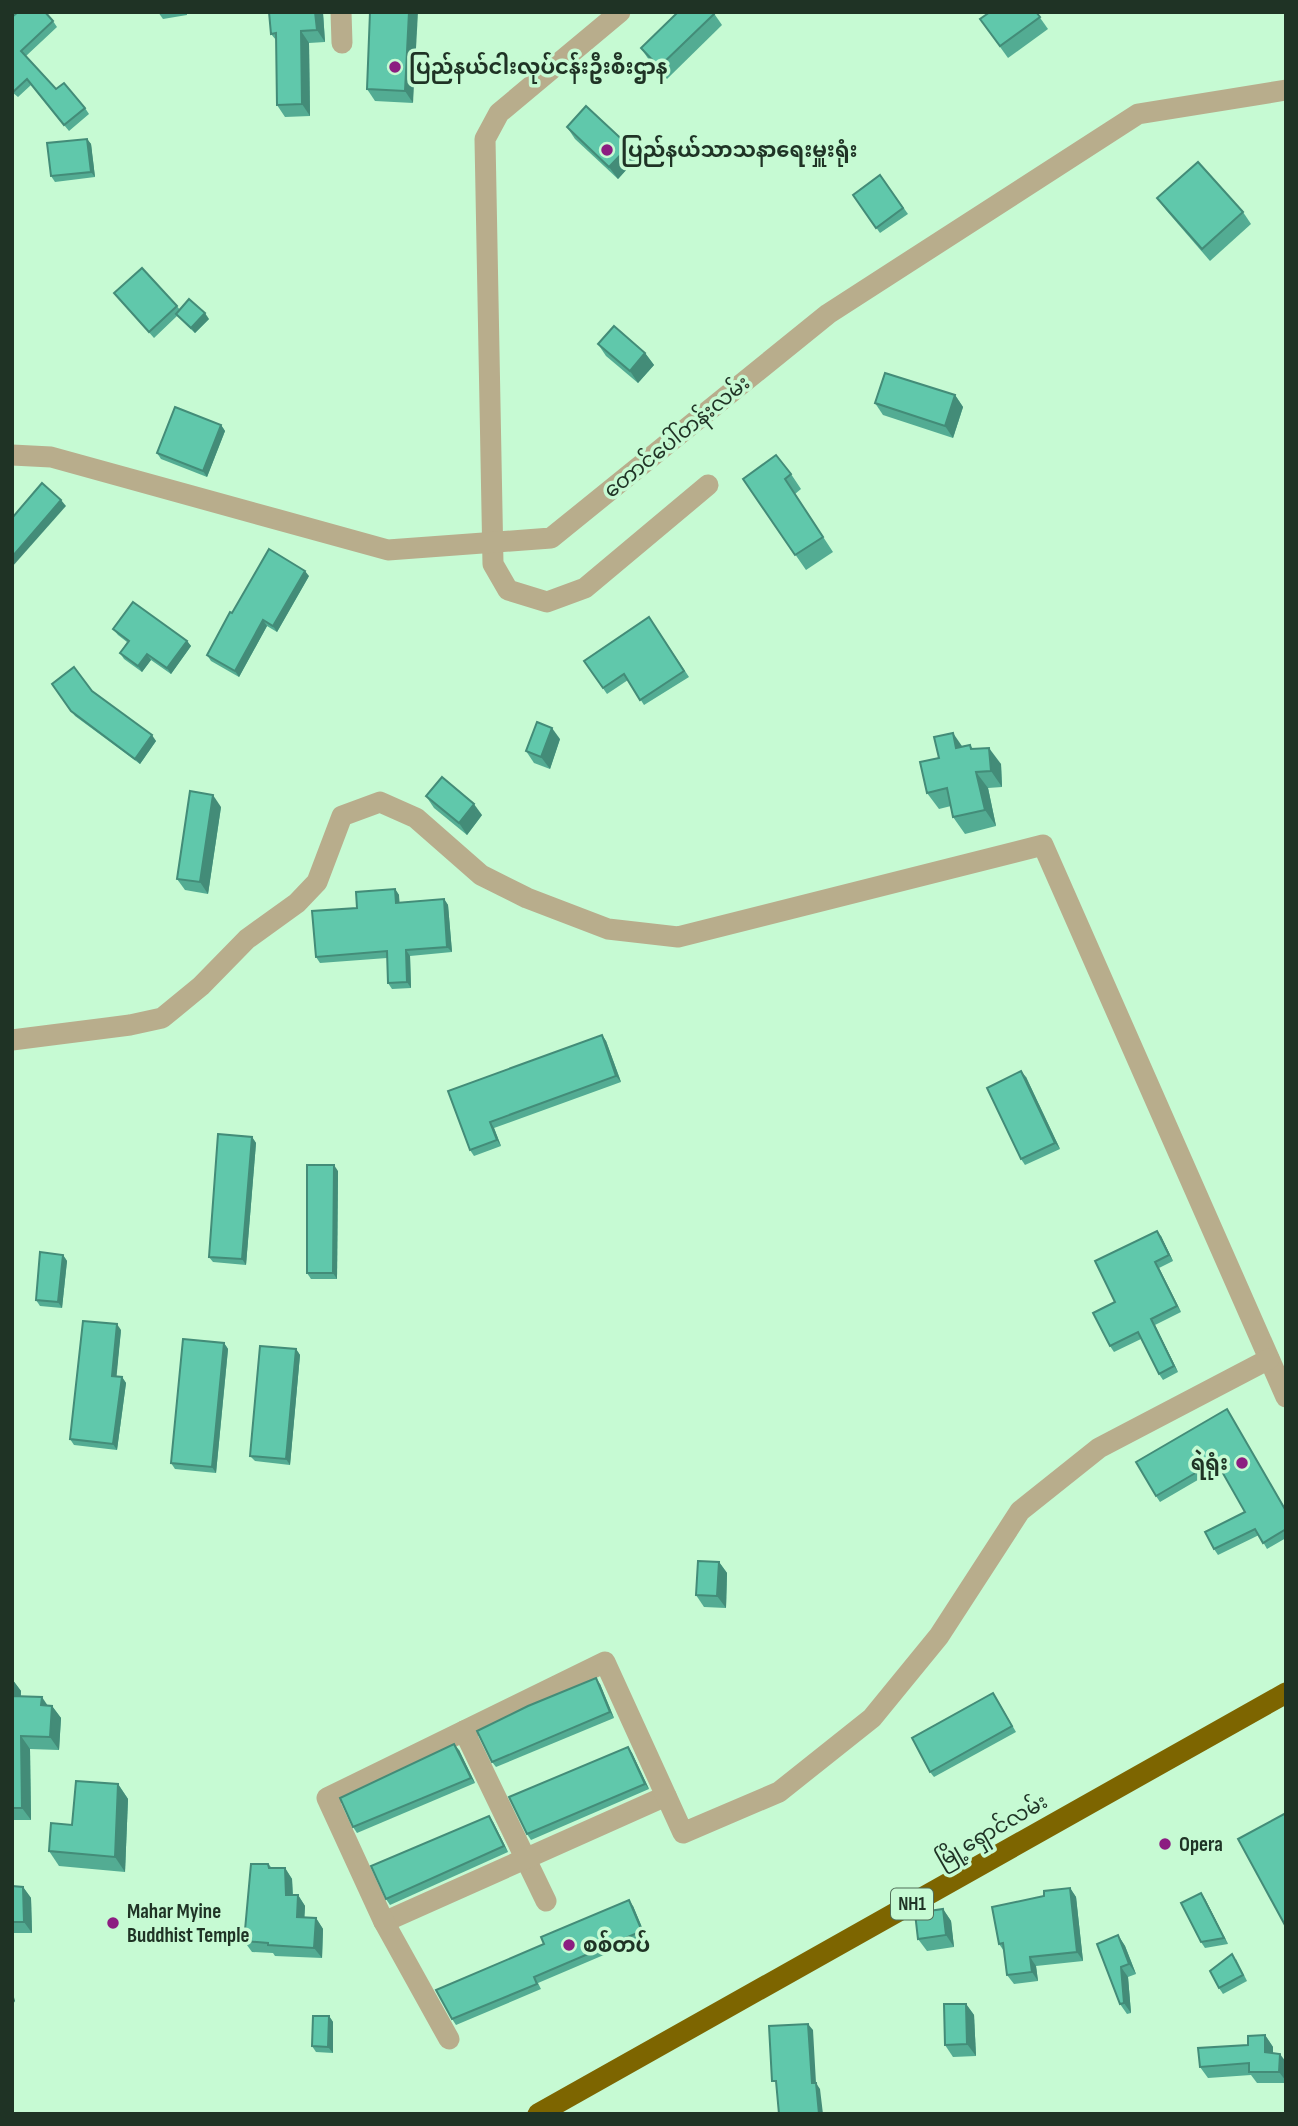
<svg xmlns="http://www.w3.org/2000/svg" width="1298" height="2126" viewBox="0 0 1298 2126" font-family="'Sofia Sans Condensed','Noto Sans Myanmar',sans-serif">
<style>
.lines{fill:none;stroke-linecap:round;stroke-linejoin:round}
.minor{stroke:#b8ad8c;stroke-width:21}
.highway{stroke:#7d6500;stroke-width:21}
.wall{fill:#53ac93}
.shaded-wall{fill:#438c78}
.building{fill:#60c8ab;stroke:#438c78;stroke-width:2}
.poi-dot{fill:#8c1d81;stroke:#c6fad3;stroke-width:2.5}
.labels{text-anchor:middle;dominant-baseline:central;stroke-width:7;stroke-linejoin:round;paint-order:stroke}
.shield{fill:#c6fad3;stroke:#516f59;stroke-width:2}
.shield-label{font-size:19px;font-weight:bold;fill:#1f3325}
.poi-label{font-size:21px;font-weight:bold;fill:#1f3325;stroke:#c6fad3;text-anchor:start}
.street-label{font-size:21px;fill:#1f3325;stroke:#c6fad3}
</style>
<rect width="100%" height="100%" fill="#c6fad3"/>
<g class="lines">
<g class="minor">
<path d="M 341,12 L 342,43"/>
<path d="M 620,12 L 499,113 L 485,139 L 493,564 L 508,590 L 547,602 L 585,588 L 708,485"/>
<path d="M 12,455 L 51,457 L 388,550 L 551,538 L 828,314 L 1138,114 L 1286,90"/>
<path d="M 12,1040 L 130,1025 L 162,1018 L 201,986 L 247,939 L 297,903 L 317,882 L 342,816 L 380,802 L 416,818 L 481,875 L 527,898 L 608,929 L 678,937 L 1043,845 L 1286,1397"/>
<path d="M 464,1731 L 546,1901"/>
<path d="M 384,1922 L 666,1796"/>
<path d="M 449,2039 L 384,1922 L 327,1798 L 605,1662 L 683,1833 L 779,1792 L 872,1718 L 939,1636 L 1020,1511 L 1099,1448 L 1269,1359"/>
</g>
<path class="highway" d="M 538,2114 L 1286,1693"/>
</g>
<g class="wall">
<path d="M 158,12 L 187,12 L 187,15 L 163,19 Z"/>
<path d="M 370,12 L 413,103 L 375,101 L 367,89 Z"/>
<path d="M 713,12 L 722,25 L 667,79 L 649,60 L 641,48 Z"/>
<path d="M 1036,12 L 1048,29 L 1008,58 L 980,19 Z"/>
<path d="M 323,13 L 325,42 L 309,43 L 310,116 L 285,117 L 277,105 L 276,40 L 271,34 Z"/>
<path d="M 12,17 L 53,21 L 57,27 L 26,56 L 56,89 L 85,108 L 89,114 L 69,131 L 31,85 L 18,97 L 12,92 Z"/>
<path d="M 567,127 L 629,146 L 637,158 L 618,179 L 575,139 Z"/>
<path d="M 87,139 L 91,144 L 95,177 L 55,182 L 51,176 Z"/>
<path d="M 880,175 L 908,214 L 880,233 L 853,195 Z"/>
<path d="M 1157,198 L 1243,212 L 1251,224 L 1210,261 L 1166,210 Z"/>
<path d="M 114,293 L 177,306 L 180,310 L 209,319 L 195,333 L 177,316 L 154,338 Z"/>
<path d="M 598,344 L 645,353 L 654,365 L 638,383 L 606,356 Z"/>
<path d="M 955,395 L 963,407 L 953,438 L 883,415 L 875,403 Z"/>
<path d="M 221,425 L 225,431 L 207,477 L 161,459 L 157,453 Z"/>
<path d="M 791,474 L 801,489 L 795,494 L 833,552 L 806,570 L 743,479 Z"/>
<path d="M 309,576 L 277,632 L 267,626 L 239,677 L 211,661 L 207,655 L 232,613 Z"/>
<path d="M 649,617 L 689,677 L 644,705 L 628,680 L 607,694 L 584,661 Z"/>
<path d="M 113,629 L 187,641 L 191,646 L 171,674 L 151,660 L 142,672 L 124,659 L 120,653 L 127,642 L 118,635 Z"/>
<path d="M 52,684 L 92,691 L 156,741 L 140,764 L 75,716 Z"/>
<path d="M 560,739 L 550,769 L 534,763 L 526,751 Z"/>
<path d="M 970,745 L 973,749 L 1001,764 L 1002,787 L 988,788 L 996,826 L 965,834 L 953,817 L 951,806 L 939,809 L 927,793 L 939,758 L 963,746 Z"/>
<path d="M 426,796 L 482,815 L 467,835 L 434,808 Z"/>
<path d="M 221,807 L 208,894 L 185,890 L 177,879 Z"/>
<path d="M 395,889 L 399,895 L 399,903 L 444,899 L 448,905 L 452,952 L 410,956 L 411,988 L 392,989 L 388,983 L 387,958 L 320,963 L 316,957 L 357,908 Z"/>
<path d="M 602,1035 L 606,1041 L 621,1082 L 494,1128 L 501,1146 L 474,1156 L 470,1150 L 448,1091 Z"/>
<path d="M 1026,1077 L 1060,1149 L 1025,1165 L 1021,1159 Z"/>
<path d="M 252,1137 L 256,1143 L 246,1265 L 213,1262 L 209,1257 Z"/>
<path d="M 338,1171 L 337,1279 L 311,1279 L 307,1273 Z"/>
<path d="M 1161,1236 L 1173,1261 L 1159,1268 L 1181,1312 L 1155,1325 L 1178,1372 L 1163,1380 L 1159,1374 L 1141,1339 L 1114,1352 L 1110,1346 L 1115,1302 Z"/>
<path d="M 63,1255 L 67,1261 L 62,1308 L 40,1306 L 36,1300 Z"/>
<path d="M 121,1330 L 116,1376 L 122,1377 L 126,1383 L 117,1450 L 74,1445 L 70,1439 Z"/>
<path d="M 224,1343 L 228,1349 L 216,1473 L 175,1469 L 171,1463 Z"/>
<path d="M 296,1349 L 300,1355 L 290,1465 L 255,1461 L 250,1456 Z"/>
<path d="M 1227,1409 L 1286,1510 L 1286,1538 L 1267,1549 L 1259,1535 L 1218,1555 L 1214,1549 L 1245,1512 L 1220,1467 L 1160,1502 L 1156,1496 Z"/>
<path d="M 719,1562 L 727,1573 L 726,1608 L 704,1607 L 696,1595 Z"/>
<path d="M 12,1679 L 21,1691 L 21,1696 L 48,1706 L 52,1706 L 61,1718 L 59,1750 L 30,1749 L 31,1820 L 12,1820 Z"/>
<path d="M 600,1684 L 614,1718 L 496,1767 L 492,1762 Z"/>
<path d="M 997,1699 L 1016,1732 L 934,1777 L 930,1772 Z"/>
<path d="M 628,1747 L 632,1753 L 649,1789 L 531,1840 L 527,1834 Z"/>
<path d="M 459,1750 L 475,1783 L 357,1833 L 353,1827 Z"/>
<path d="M 118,1784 L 128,1799 L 125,1872 L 59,1866 L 49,1851 L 72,1825 Z"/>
<path d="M 493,1822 L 508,1852 L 390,1905 L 386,1899 Z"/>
<path d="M 268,1864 L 272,1868 L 285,1868 L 292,1879 L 293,1895 L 298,1895 L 305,1906 L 304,1918 L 316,1918 L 323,1929 L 322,1958 L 275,1956 L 273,1953 L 252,1952 L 244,1941 Z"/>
<path d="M 12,1886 L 23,1887 L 31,1898 L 32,1933 L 12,1933 Z"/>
<path d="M 1070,1888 L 1076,1897 L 1083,1961 L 1036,1966 L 1038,1981 L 1014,1984 L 1007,1975 L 1004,1951 L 999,1944 L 1044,1896 Z"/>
<path d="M 1205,1899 L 1228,1944 L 1205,1948 L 1201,1942 Z"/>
<path d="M 633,1906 L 646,1937 L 538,1983 L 541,1989 L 456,2025 L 452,2019 Z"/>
<path d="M 943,1909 L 951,1921 L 954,1947 L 927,1951 L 918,1939 Z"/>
<path d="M 1118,1935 L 1125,1946 L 1136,1974 L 1128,1977 L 1131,2013 L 1127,2014 L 1120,2004 Z"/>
<path d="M 1236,1959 L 1247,1981 L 1223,1994 L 1219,1988 Z"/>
<path d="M 966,2004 L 974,2015 L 976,2056 L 953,2057 L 945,2045 Z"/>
<path d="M 329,2016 L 333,2022 L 333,2053 L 316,2052 L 312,2046 Z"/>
<path d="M 1265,2035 L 1273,2047 L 1273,2053 L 1286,2062 L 1286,2083 L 1257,2083 L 1251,2075 L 1208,2078 L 1200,2067 L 1248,2045 Z"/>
</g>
<g class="shaded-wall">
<path d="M 315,12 L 323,13 L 325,42 L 317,30 Z"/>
<path d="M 409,12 L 418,12 L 413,103 L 405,91 Z"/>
<path d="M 301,31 L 309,43 L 310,116 L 302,104 Z"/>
<path d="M 87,139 L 91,144 L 95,177 L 91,172 Z"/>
<path d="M 629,146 L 637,158 L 618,179 L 609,167 Z"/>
<path d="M 205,313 L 209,319 L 195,333 L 191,328 Z"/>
<path d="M 645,353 L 654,365 L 638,383 L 630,371 Z"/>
<path d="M 955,395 L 963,407 L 953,438 L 945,426 Z"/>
<path d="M 221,425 L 225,431 L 207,477 L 203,471 Z"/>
<path d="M 61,500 L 66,506 L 12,567 L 12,557 Z"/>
<path d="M 305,571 L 309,576 L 277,632 L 273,626 Z"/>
<path d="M 263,620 L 267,626 L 239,677 L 235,671 Z"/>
<path d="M 187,641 L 191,646 L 171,674 L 167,668 Z"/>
<path d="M 147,654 L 151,660 L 142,672 L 138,666 Z"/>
<path d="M 552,728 L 560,739 L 550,769 L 541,757 Z"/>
<path d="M 953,733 L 964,749 L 956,748 Z"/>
<path d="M 152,735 L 156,741 L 140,764 L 135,759 Z"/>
<path d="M 989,748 L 1001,764 L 1002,787 L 991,771 Z"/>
<path d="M 976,772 L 988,788 L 996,826 L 985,810 Z"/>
<path d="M 213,795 L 221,807 L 208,894 L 200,882 Z"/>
<path d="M 474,804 L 482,815 L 467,835 L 459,823 Z"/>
<path d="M 395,889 L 399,895 L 400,909 L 396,903 Z"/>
<path d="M 444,899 L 448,905 L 452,952 L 447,947 Z"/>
<path d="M 406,950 L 410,956 L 411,988 L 407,982 Z"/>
<path d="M 602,1035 L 606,1041 L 621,1082 L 616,1076 Z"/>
<path d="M 1021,1071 L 1026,1077 L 1060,1149 L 1055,1143 Z"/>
<path d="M 490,1122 L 494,1128 L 501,1146 L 497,1140 Z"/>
<path d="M 252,1137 L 256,1143 L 246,1265 L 242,1259 Z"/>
<path d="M 334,1165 L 338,1171 L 337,1279 L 333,1273 Z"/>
<path d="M 1157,1231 L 1161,1236 L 1173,1261 L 1169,1255 Z"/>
<path d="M 63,1255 L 67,1261 L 62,1308 L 58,1302 Z"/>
<path d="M 1155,1262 L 1159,1268 L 1181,1312 L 1177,1306 Z"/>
<path d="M 1151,1319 L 1155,1325 L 1178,1372 L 1174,1366 Z"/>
<path d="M 117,1324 L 121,1330 L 116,1382 L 112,1376 Z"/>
<path d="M 224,1343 L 228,1349 L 216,1473 L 212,1467 Z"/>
<path d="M 296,1349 L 300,1355 L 290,1465 L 286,1459 Z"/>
<path d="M 122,1377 L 126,1383 L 117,1450 L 113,1444 Z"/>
<path d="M 719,1562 L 727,1573 L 726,1608 L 717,1596 Z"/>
<path d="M 596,1678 L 600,1684 L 614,1718 L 610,1712 Z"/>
<path d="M 12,1679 L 21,1691 L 20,1708 L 12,1697 Z"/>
<path d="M 42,1697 L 50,1709 L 41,1705 Z"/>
<path d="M 52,1706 L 61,1718 L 59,1750 L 50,1737 Z"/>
<path d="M 21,1736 L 30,1749 L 31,1820 L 22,1808 Z"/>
<path d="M 454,1744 L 459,1750 L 475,1783 L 471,1778 Z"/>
<path d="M 628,1747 L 632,1753 L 649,1789 L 645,1784 Z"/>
<path d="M 118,1784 L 128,1799 L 125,1872 L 115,1857 Z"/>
<path d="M 489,1816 L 493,1822 L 508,1852 L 504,1846 Z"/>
<path d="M 285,1868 L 292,1879 L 293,1905 L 286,1895 Z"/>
<path d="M 23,1887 L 31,1898 L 32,1933 L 24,1922 Z"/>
<path d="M 1070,1888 L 1076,1897 L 1083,1961 L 1077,1952 Z"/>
<path d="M 1201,1893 L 1205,1899 L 1228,1944 L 1224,1938 Z"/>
<path d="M 298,1895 L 305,1906 L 304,1928 L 297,1917 Z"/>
<path d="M 629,1900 L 633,1906 L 646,1937 L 642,1931 Z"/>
<path d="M 943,1909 L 951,1921 L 954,1947 L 946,1935 Z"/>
<path d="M 316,1918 L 323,1929 L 322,1958 L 314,1948 Z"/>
<path d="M 1118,1935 L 1125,1946 L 1136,1974 L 1129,1964 Z"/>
<path d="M 1030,1957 L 1036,1966 L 1038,1981 L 1032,1972 Z"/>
<path d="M 1121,1967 L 1128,1977 L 1131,2013 L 1124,2003 Z"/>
<path d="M 12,1990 L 15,2001 L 12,2006 Z"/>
<path d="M 966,2004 L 974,2015 L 976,2056 L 967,2044 Z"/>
<path d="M 329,2016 L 333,2022 L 333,2053 L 328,2047 Z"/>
<path d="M 808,2024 L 813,2030 L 816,2083 L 820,2089 L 823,2114 L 819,2114 L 812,2083 Z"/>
<path d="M 1265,2035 L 1273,2047 L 1273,2064 L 1265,2052 Z"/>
<path d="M 1280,2054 L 1286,2062 L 1286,2081 L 1279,2072 Z"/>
</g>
<g class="building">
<path d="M 18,12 L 45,12 L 53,21 L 21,51 L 56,89 L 64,83 L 85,108 L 64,125 L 27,79 L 13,92 L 12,90 L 12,17 Z"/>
<path d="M 269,12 L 315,12 L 317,30 L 301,31 L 302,104 L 277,105 L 276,33 L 271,34 Z"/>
<path d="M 370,12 L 409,12 L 405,91 L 367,89 Z"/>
<path d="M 678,12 L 713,12 L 714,14 L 659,67 L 641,48 Z"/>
<path d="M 990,12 L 1036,12 L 1040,17 L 1000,46 L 980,19 Z"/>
<path d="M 586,106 L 629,146 L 609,167 L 567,127 Z"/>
<path d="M 87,139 L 91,172 L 51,176 L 47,143 Z"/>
<path d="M 1198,162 L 1243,212 L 1202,249 L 1157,198 Z"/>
<path d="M 880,175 L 903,208 L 876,228 L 853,195 Z"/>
<path d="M 142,268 L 177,306 L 149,332 L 114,293 Z"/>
<path d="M 189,299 L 205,313 L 191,328 L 176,314 Z"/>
<path d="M 614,326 L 645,353 L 630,371 L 598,344 Z"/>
<path d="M 885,373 L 955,395 L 945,426 L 875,403 Z"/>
<path d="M 175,407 L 221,425 L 203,471 L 157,453 Z"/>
<path d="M 776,455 L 791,474 L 785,479 L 823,537 L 795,555 L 743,479 Z"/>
<path d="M 42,483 L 61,500 L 12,557 L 12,518 Z"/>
<path d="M 269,549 L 305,571 L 273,626 L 263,620 L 235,671 L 207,655 L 230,612 L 232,613 Z"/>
<path d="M 133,602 L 187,641 L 167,668 L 147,654 L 138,666 L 120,653 L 129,641 L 113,629 Z"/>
<path d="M 649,617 L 684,671 L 640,700 L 624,674 L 603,688 L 584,661 Z"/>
<path d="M 74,667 L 92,691 L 152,735 L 135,759 L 71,711 L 52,684 Z"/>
<path d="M 537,722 L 552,728 L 541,757 L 526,751 Z"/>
<path d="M 953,733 L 956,748 L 970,745 L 971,749 L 989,748 L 991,771 L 976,772 L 985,810 L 953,817 L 947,788 L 927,793 L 920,762 L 939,758 L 934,737 Z"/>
<path d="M 442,777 L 474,804 L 459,823 L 426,796 Z"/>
<path d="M 190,791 L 213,795 L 200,882 L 177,879 Z"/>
<path d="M 395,889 L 396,903 L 444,899 L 447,947 L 406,950 L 407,982 L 388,983 L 387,951 L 316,957 L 312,911 L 357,908 L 356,892 Z"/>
<path d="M 602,1035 L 616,1076 L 490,1122 L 497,1140 L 470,1150 L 448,1091 Z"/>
<path d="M 1021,1071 L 1055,1143 L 1021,1159 L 987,1088 Z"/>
<path d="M 218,1134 L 252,1137 L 242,1259 L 209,1257 Z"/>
<path d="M 307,1165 L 334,1165 L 333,1273 L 307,1273 Z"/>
<path d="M 1157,1231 L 1169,1255 L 1155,1262 L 1177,1306 L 1151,1319 L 1174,1366 L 1159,1374 L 1138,1332 L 1110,1346 L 1093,1313 L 1115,1302 L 1095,1261 Z"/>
<path d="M 40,1252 L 63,1255 L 58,1302 L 36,1300 Z"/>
<path d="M 83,1321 L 117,1324 L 112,1376 L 122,1377 L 113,1444 L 70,1439 Z"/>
<path d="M 183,1339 L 224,1343 L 212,1467 L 171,1463 Z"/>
<path d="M 260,1346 L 296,1349 L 286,1459 L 250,1456 Z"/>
<path d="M 1227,1409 L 1286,1511 L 1286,1529 L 1263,1543 L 1255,1529 L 1214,1549 L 1205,1532 L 1245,1512 L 1216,1461 L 1156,1496 L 1136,1462 Z"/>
<path d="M 698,1561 L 719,1562 L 717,1596 L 696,1595 Z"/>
<path d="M 596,1678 L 610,1712 L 492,1762 L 477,1731 L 528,1706 Z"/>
<path d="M 993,1693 L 1012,1726 L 930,1772 L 912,1738 Z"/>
<path d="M 12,1696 L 42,1697 L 41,1705 L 52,1706 L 50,1737 L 21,1736 L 22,1808 L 12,1808 Z"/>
<path d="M 454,1744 L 471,1778 L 353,1827 L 340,1798 Z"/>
<path d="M 628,1747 L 645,1784 L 527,1834 L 509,1797 Z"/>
<path d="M 76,1781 L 118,1784 L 115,1857 L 49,1851 L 51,1823 L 72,1825 Z"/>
<path d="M 1286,1813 L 1286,1927 L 1238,1839 Z"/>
<path d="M 489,1816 L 504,1846 L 386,1899 L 371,1866 Z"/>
<path d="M 251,1864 L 268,1864 L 269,1868 L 285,1868 L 286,1895 L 298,1895 L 297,1917 L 316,1918 L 314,1948 L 268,1945 L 268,1943 L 244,1941 Z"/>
<path d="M 12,1886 L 23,1887 L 24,1922 L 12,1922 Z"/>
<path d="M 1070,1888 L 1077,1952 L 1030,1957 L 1032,1972 L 1007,1975 L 1003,1943 L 999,1944 L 992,1907 L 1044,1896 L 1044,1891 Z"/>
<path d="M 1201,1893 L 1224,1938 L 1201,1942 L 1181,1903 Z"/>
<path d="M 629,1900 L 642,1931 L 534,1977 L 537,1984 L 452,2019 L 436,1990 L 544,1944 L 541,1937 Z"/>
<path d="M 943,1909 L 946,1935 L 918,1939 L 915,1913 Z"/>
<path d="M 1118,1935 L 1129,1964 L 1121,1967 L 1124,2003 L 1120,2004 L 1097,1944 Z"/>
<path d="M 1232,1954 L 1243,1975 L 1219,1988 L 1210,1971 Z"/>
<path d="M 944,2004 L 966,2004 L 967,2044 L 945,2045 Z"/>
<path d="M 313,2016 L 329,2016 L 328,2047 L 312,2046 Z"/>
<path d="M 808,2024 L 812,2083 L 816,2083 L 819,2114 L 779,2114 L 776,2081 L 772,2081 L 769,2026 Z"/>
<path d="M 1265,2035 L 1265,2052 L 1280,2054 L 1279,2072 L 1249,2072 L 1249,2063 L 1200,2067 L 1198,2048 L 1248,2045 L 1248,2036 Z"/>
</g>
<g class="poi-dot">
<circle cx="395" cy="67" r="7"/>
<circle cx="607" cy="150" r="7"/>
<circle cx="1242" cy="1463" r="7"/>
<circle cx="1165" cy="1844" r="7"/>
<circle cx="113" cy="1923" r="7"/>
<circle cx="569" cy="1945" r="7"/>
</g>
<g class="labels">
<rect class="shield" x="891" y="1888.5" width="42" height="31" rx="5"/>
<g class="shield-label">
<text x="912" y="1904">NH1</text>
</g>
<g class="poi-label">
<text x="409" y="67">ပြည်နယ်ငါးလုပ်ငန်းဦးစီးဌာန</text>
<text x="621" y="150">ပြည်နယ်သာသနာရေးမှူးရုံး</text>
<text x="1228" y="1463" text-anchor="end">ရဲရုံး</text>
<text x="1179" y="1844">Opera</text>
<text x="127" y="1911">Mahar Myine<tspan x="127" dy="24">Buddhist Temple</tspan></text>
<text x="583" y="1945">စစ်တပ်</text>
</g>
<g class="street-label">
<text transform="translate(677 437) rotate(-39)">တောင်ပေါ်တန်းလမ်း</text>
<text transform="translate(992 1831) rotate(-30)">မြို့ရှောင်လမ်း</text>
</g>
</g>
<rect width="1298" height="2126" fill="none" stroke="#1f3325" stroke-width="28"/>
</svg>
